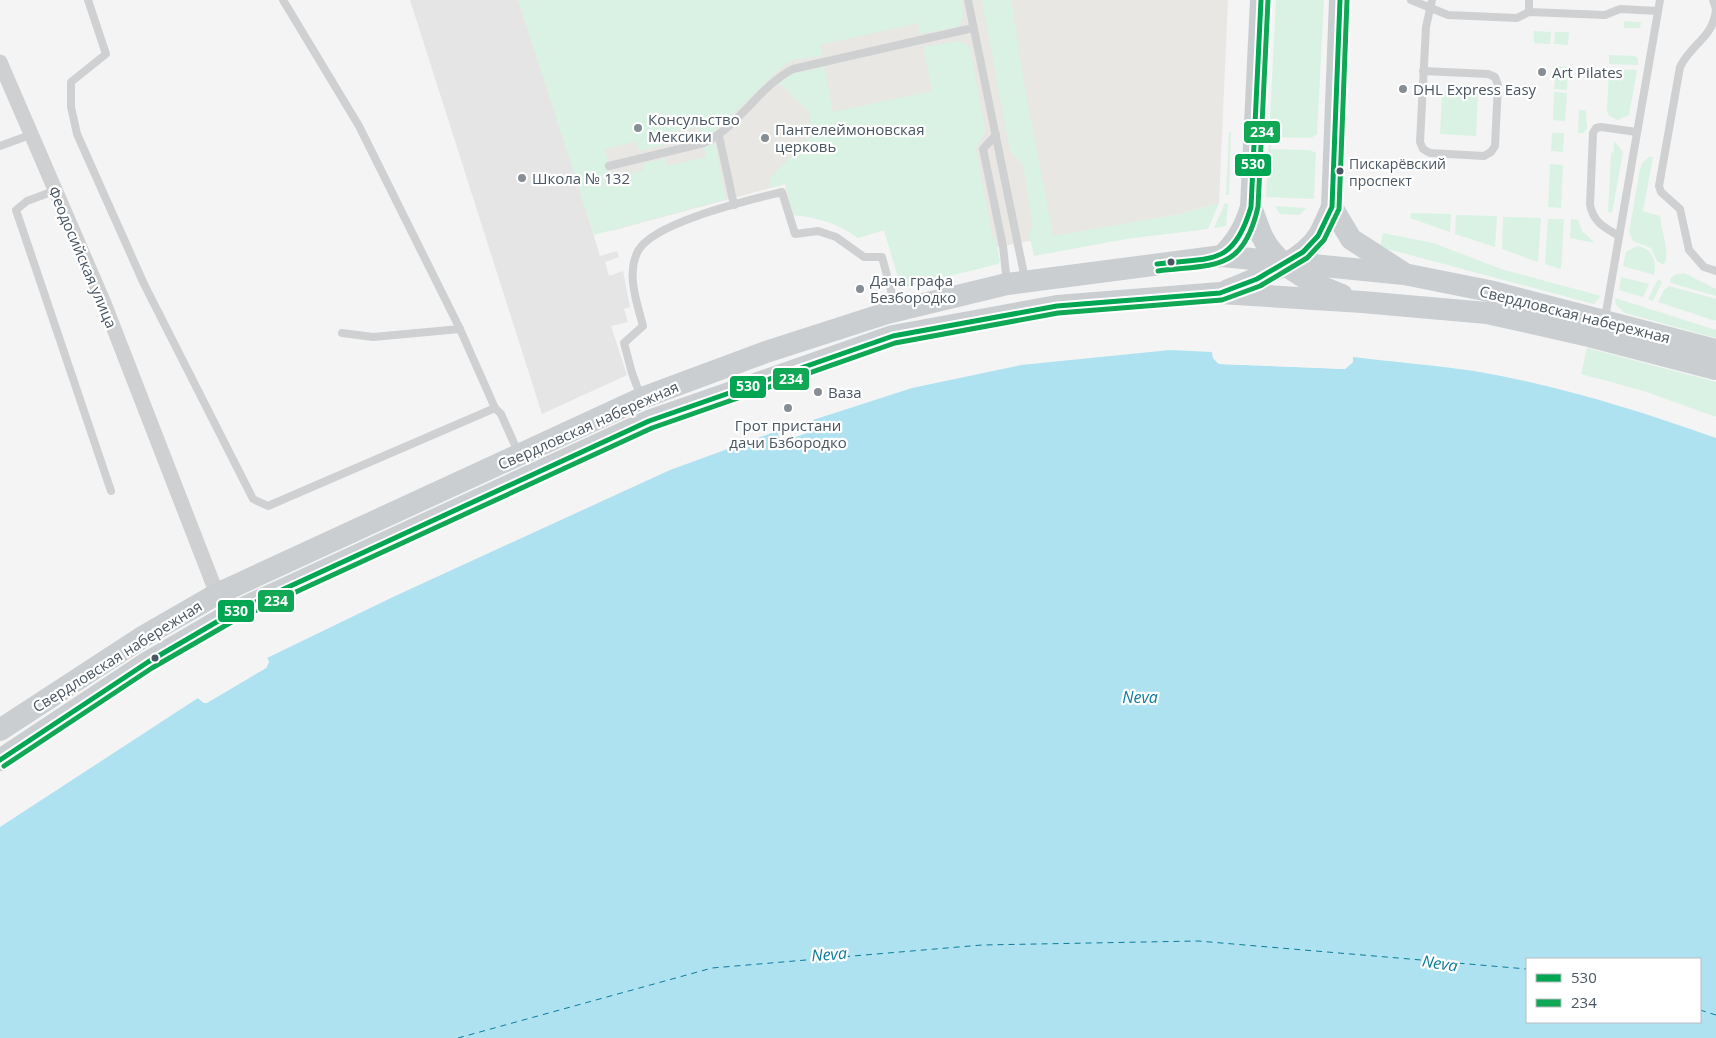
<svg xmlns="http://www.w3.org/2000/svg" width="1716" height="1038" viewBox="0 0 1716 1038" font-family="'Open Sans',sans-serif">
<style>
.commercial{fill:#e8e7e3}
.education{fill:#e6e5e6}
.green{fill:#d9f2e3}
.water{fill:#aee2f0;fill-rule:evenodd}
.pier{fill:#f4f4f4}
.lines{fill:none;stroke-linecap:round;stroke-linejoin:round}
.ferry{stroke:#0c7c9b;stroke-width:1;stroke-dasharray:6 5;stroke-linecap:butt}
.service{stroke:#ced0d2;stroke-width:8}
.minor{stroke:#ced0d2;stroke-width:15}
.primary{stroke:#caced1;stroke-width:22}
.bus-1-casing{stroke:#fff;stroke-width:9}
.bus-2-casing{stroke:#fff;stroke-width:9}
.bus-1{stroke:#00a651;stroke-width:5}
.bus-2{stroke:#10a855;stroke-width:5}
.poi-dot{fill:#868d94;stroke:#fff;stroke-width:2}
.bus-dot{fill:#4a5661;stroke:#fff;stroke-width:2}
.labels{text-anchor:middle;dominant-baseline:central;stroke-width:4.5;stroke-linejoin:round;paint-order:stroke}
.bus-label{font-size:14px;fill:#4a5661;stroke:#fff;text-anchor:start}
.poi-label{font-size:15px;fill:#4a5661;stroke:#fff;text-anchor:start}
.street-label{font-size:15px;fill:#4a5661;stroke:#fff}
.water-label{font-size:16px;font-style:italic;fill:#0c7c9b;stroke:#fff}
.line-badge{stroke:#fff;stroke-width:2}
.badge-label{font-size:14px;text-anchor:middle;font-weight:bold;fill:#fff}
</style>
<rect width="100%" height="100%" fill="#f4f4f4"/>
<path class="commercial" d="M 518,0 L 1228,0 L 1219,203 L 1180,214 L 997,247 L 898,272 L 884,230 L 858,238 L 842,226 L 809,216 L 793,215 L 785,184 L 611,231 Z"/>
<path class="education" d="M 410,0 L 518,0 L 559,121 L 600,256 L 617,251 L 619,257 L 605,262 L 609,276 L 623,271 L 630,307 L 624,309 L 628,322 L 611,326 L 627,375 L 542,414 Z"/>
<g class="green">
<path d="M 518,0 L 962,0 C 963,10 965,19 957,27 L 920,34 L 918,23 L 820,45 L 822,56 L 794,60 L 784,65 L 713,133 L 701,136 L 699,127 L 679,131 L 681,141 L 639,151 L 637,141 L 605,149 L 612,178 L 644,170 L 643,164 L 665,158 L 667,166 L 706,157 L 703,146 L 715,144 L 726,199 L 594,235 Z"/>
<path d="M 982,0 L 1011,0 L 1025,89 L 1053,236 L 1180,214 L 1219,203 L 1208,229 L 1126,239 L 1034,256 L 1029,234 L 1033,225 L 1023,165 L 1010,151 Z"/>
<path d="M 1276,0 L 1324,0 L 1317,134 L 1311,138 L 1271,137 L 1271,149 L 1310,150 L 1316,153 L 1314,199 L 1266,197 Z"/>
<path d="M 1624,21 L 1641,22 L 1640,28 L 1624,28 Z"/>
<path d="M 1534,31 L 1551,32 L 1550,44 L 1534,43 Z"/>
<path d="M 1555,32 L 1569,32 L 1568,45 L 1554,44 Z"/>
<path d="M 959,41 L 968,45 L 971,52 L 985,131 L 976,149 L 992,236 L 996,241 L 1000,261 L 998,264 L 901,288 L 884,230 L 858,238 C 838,224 818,217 793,215 L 785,184 L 771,188 L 769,179 L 811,136 L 810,113 L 779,83 L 792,74 L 824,67 L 833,112 L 932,91 L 923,47 Z"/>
<path d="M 1609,55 L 1635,56 L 1638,58 L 1638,65 L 1609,64 Z"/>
<path d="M 1556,66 L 1568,67 L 1567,90 L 1554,89 Z"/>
<path d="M 1609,69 L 1637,70 L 1629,115 L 1618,120 L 1609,116 L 1607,111 Z"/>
<path d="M 1442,92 L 1478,94 L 1476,136 L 1440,134 Z"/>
<path d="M 1554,92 L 1567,93 L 1565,121 L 1553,120 Z"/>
<path d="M 1579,110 L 1586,110 L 1587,129 L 1583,133 L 1578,133 Z"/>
<path d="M 1229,132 L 1231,132 L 1229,195 L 1226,195 Z"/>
<path d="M 1552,133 L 1564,133 L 1563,152 L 1551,151 Z"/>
<path d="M 1614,141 L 1623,152 L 1612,213 L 1608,212 L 1611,153 L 1614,152 Z"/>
<path d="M 1649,157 L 1653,157 L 1643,211 L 1660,216 C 1661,231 1670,251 1665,263 L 1662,264 L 1657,261 L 1651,248 L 1633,241 L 1629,232 L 1640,169 L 1642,163 Z"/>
<path d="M 1550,164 L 1563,165 L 1561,208 L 1548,207 Z"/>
<path d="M 1225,203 L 1228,204 L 1226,226 L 1214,228 Z"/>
<path d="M 1275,206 L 1306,208 L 1300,215 L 1280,214 Z"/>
<path d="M 1411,213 L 1451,214 L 1450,232 L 1410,218 Z"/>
<path d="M 1456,215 L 1497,216 L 1495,247 L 1455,234 Z"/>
<path d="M 1503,217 L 1541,218 L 1538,262 L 1502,249 Z"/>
<path d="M 1548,219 L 1564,219 L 1561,269 L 1545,264 Z"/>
<path d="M 1571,219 L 1578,220 L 1582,231 L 1595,243 L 1570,238 Z"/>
<path d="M 1383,233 L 1433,243 L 1501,269 L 1601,296 L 1594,304 L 1380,247 Z"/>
<path d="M 1637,246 C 1653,249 1657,261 1654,275 L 1623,266 L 1626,252 Z"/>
<path d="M 1684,273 L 1716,289 L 1716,296 L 1671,283 L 1670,279 L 1674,275 Z"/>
<path d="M 1621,277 L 1649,284 L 1643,297 L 1619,290 Z"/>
<path d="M 1658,279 L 1662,282 L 1653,301 L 1648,299 Z"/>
<path d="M 1669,286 L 1716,299 L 1716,321 L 1658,302 L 1664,290 Z"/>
<path d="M 1615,298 L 1716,330 L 1716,338 L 1625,313 L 1616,305 Z"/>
<path d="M 1587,348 L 1716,382 L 1716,417 L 1644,391 L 1581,374 Z"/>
</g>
<path class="water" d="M 1170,350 L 1212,352 L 1213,358 L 1219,364 L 1345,369 L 1353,362 L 1353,357 C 1393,362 1434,365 1474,371 C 1557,385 1637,410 1716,438 L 1716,1038 L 0,1038 L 0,827 L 198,698 L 204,703 L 266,668 L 269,662 L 267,658 L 393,597 L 670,470 L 777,431 L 781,442 L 816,430 L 813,420 L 912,388 L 1021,365 ZM 1527,959 L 1700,959 L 1700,1022 L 1527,1022 Z"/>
<g class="pier">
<path d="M 1212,352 L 1215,352 L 1215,357 L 1220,362 L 1345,366 L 1351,361 L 1351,357 L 1353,357 L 1353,362 L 1345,369 L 1219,364 L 1213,358 Z"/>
<path d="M 267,658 L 269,662 L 266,668 L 207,703 L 204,703 L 198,698 L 200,697 L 206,700 L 264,666 Z"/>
</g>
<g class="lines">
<g class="ferry">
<path d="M 1700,1010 L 1716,1015"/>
<path d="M 458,1038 L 712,968 L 982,945 L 1198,941 L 1527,969"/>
</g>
<g class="service">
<path d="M 88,0 L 106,54 L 71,82 L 71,107 L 77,134 L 144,284 L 253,499 L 268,506 L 495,408"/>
<path d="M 283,0 L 359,126 L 460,329 L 495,408 L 501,414 L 518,452"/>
<path d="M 968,0 L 1025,279"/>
<path d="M 1411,0 L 1448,15 L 1517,18 L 1529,12 L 1605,15 L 1620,9 L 1658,11"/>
<path d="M 1713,0 L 1716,9"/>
<path d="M 1716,10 C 1713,38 1691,44 1680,67 L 1659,186 L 1661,192 L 1680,209 L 1689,250 L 1704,267 L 1716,271"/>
<path d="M 1529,12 L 1529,0"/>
<path d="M 1423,71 L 1488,74 L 1495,77 L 1498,85 L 1495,146 L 1491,152 L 1484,156 L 1430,153 L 1423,149 L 1420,142 L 1426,27 L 1432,0"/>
<path d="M 996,135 L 983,149 L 1003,246 L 1007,283"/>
<path d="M 719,136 L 734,205"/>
<path d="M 0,146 L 30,135"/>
<path d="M 609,166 L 704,143 C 740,126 758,87 793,69 L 973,28"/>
<path d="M 54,191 L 27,201 L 16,210 L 111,491"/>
<path d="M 1619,236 C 1604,227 1594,223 1590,205 L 1593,133 L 1596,128 L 1601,127 L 1637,132"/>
<path d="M 1605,318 L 1660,0"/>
<path d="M 342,333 L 373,337 L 460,329"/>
<path d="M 641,397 L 632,373 L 624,343 L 643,326 C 637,303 626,274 638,251 C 654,222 750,200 782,192 L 795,234 L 818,231 L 836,237 L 864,257 L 882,257 L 896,309"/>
</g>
<path class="minor" d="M 0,62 L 104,303 L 217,594"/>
<g class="primary">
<path d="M 1340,0 L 1332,207 L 1351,239 L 1402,272"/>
<path d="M 1251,207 C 1255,217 1258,227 1262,236 C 1276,266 1313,284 1342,295"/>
<path d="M 1222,256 C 1237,241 1245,227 1251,207 L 1261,0"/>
<path d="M 1228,290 C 1256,279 1302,262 1319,235 C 1324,226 1328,216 1332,207"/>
<path d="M 0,730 L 144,636 L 217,594 L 642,398 L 769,351 L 887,313 L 1007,284 L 1222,256 L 1404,274 L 1489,291 L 1716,350"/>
<path d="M 0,760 L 148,662 L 232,613 L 649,421 L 893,336 L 1057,306 L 1220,293 L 1362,302 L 1487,313 L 1589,336 L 1716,369"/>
</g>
<g class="bus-1-casing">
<g id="bus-1">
<path d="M 1157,264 C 1210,257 1233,268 1251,207 L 1261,0"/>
<path d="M 0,760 L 148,662 L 232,613 L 649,421 L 893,336 L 1057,306 L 1220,293 L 1257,279 L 1303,252 L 1318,236 L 1332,207 L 1340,0"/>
</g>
</g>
<g class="bus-2-casing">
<g id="bus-2">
<path d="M 1158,271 C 1213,264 1243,273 1258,207 L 1268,0"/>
<path d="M 4,766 L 152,668 L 235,620 L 652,428 L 895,343 L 1058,313 L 1222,300 L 1260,286 L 1307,258 L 1324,240 L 1339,209 L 1347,0"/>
</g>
</g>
<use href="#bus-1" class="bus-1"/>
<use href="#bus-2" class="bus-2"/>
</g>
<g class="poi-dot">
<circle cx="1542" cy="72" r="5"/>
<circle cx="1403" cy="89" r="5"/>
<circle cx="638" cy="128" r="5"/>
<circle cx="765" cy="138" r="5"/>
<circle cx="522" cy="178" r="5"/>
<circle cx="860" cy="289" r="5"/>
<circle cx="818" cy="392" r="5"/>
<circle cx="788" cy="408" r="5"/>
</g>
<g class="bus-dot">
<circle cx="1340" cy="171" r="4.5"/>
<circle cx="1171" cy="262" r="4.5"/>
<circle cx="155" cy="658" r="4.5"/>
</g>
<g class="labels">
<g class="bus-label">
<text x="1349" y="163">Пискарёвский<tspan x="1349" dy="17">проспект</tspan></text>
</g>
<g class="poi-label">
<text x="1552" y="72">Art Pilates</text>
<text x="1413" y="89">DHL Express Easy</text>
<text x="648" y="119">Консульство<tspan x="648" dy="17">Мексики</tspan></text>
<text x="775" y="129">Пантелеймоновская<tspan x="775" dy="17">церковь</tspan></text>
<text x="532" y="178">Школа № 132</text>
<text x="870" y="280">Дача графа<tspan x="870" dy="17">Безбородко</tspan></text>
<text x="828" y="392">Ваза</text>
<text x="788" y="425" text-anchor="middle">Грот пристани<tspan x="788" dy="17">дачи Бзбородко</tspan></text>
</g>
<g class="street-label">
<text transform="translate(83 257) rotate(67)">Феодосийская улица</text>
<text transform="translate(1575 314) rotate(14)">Свердловская набережная</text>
<text transform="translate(588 425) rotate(-24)">Свердловская набережная</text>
<text transform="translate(117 656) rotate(-32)">Свердловская набережная</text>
</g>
<g class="water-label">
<text x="1140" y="697">Neva</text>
<text transform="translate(829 954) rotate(-4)">Neva</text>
<text transform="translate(1440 963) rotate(9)">Neva</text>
</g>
</g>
<g class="line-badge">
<rect x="1243" y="120" width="38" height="24" rx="5" fill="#10a855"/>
<rect x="1234" y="153" width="38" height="24" rx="5" fill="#00a651"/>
<rect x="772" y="367" width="38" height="24" rx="5" fill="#10a855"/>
<rect x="729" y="375" width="38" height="24" rx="5" fill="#00a651"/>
<rect x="257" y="589" width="38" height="24" rx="5" fill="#10a855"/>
<rect x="217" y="599" width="38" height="24" rx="5" fill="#00a651"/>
</g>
<g class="badge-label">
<text x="1262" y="137">234</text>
<text x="1253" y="169">530</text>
<text x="791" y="384">234</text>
<text x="748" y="391">530</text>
<text x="276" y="606">234</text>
<text x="236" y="616">530</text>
</g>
<rect x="1526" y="958" width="175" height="65" fill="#ffffff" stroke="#b7bbc0"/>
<rect x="1536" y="974" width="25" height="8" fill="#00a651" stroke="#b7bbc0"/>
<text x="1571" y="983" font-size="15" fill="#4a5661">530</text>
<rect x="1536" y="999" width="25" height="8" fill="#10a855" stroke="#b7bbc0"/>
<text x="1571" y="1008" font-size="15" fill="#4a5661">234</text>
</svg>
